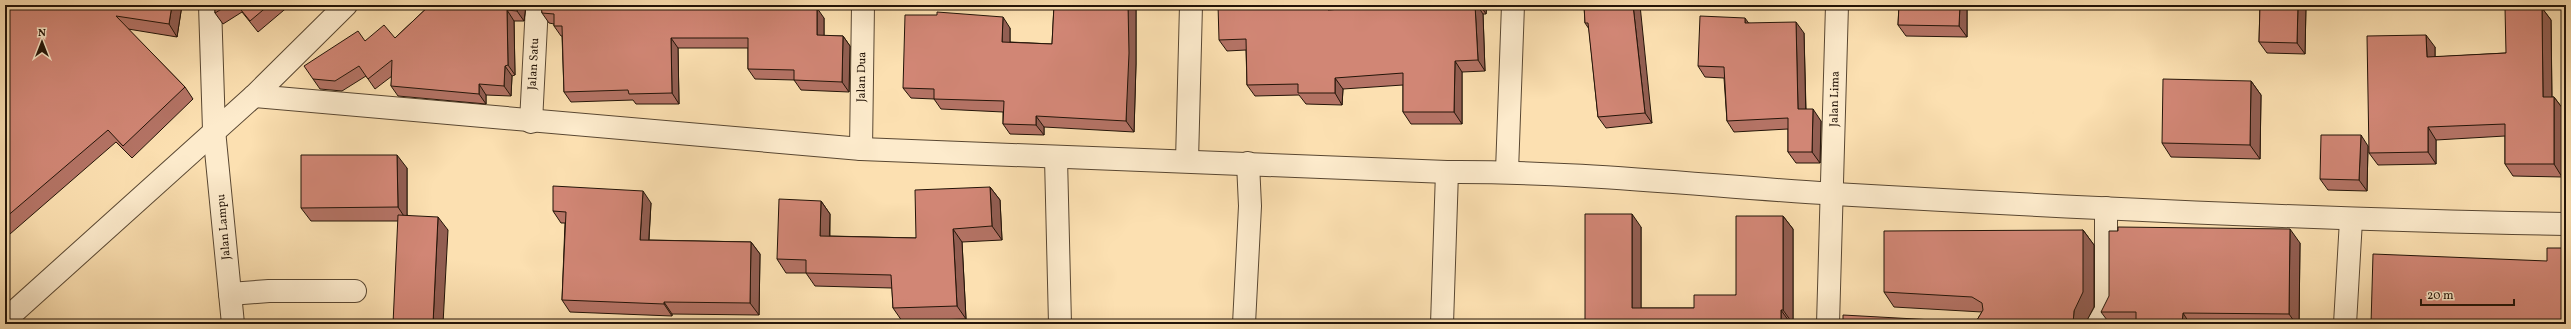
<svg xmlns="http://www.w3.org/2000/svg" width="2571" height="329" viewBox="0 0 2571 329" font-family="Vollkorn,serif">
<style>
.lines{fill:none;stroke-linecap:round;stroke-linejoin:round}
.minor-casing{stroke:#594732;stroke-width:24}
.minor{stroke:#fdebcc;stroke-width:22}
.wall{fill:#b47365;stroke:#231408}
.shaded-wall{fill:#925e52;stroke:#231408}
.building{fill:#d18675;stroke:#231408}
.labels{text-anchor:middle;dominant-baseline:central;stroke-width:4;stroke-linejoin:round;paint-order:stroke}
.street-label{font-size:12px;fill:#231408;stroke:#fdebcc}
</style>
<rect width="100%" height="100%" fill="#fce0b1"/>
<filter id="stains"><feTurbulence type="fractalNoise" baseFrequency=".005" numOctaves="4"/><feColorMatrix values="0 0 0 0 .2 0 0 0 0 .09 0 0 0 0 .02 0 0 0 .5 -.17"/></filter>
<radialGradient id="worn" r=".72"><stop offset=".6" stop-color="#630" stop-opacity="0"/><stop offset="1" stop-color="#630" stop-opacity=".3"/></radialGradient>
<g class="lines">
<g class="minor-casing">
<g id="minor">
<path d="M 210,5 L 214,130 L 233,324"/>
<path d="M 254,96 L 861,149 L 1447,172 C 1576,171 1705,186 1835,194 C 2078,208 2322,220 2566,224"/>
<path d="M 531,122 L 537,5"/>
<path d="M 861,149 L 863,5"/>
<path d="M 1056,158 L 1060,324"/>
<path d="M 1187,161 L 1191,5"/>
<path d="M 1507,171 L 1513,5"/>
<path d="M 230,294 L 269,291 L 355,291"/>
<path d="M 5,320 L 254,96 L 346,5"/>
<path d="M 1244,324 L 1250,206 L 1248,163"/>
<path d="M 1442,324 L 1447,172"/>
<path d="M 1828,324 L 1837,5"/>
<path d="M 2098,324 L 2106,310 L 2106,208"/>
<path d="M 2345,324 L 2351,220"/>
</g>
</g>
<use href="#minor" class="minor"/>
</g>
<g class="wall">
<path d="M 5,5 L 182,5 L 177,37 L 128,29 L 185,87 L 193,99 L 132,158 L 116,142 L 10,234 L 5,228 Z"/>
<path d="M 215,5 L 290,5 L 258,32 L 242,12 L 223,24 L 215,13 Z"/>
<path d="M 430,5 L 526,5 L 524,21 L 514,21 L 515,75 L 512,76 L 511,96 L 486,95 L 486,104 L 398,96 L 391,86 L 392,76 L 375,89 L 366,76 L 342,91 L 320,89 L 313,79 L 365,41 L 395,38 Z"/>
<path d="M 541,5 L 696,5 L 696,6 L 739,6 L 739,5 L 783,5 L 783,7 L 824,18 L 824,36 L 843,36 L 850,46 L 849,92 L 801,90 L 794,80 L 755,79 L 748,69 L 748,48 L 678,48 L 679,104 L 636,104 L 633,100 L 571,102 L 564,92 L 562,36 L 561,36 L 554,26 L 554,24 L 549,23 L 542,13 Z"/>
<path d="M 1054,5 L 1136,5 L 1136,64 L 1134,132 L 1044,127 L 1044,135 L 1010,134 L 1003,124 L 1003,112 L 941,109 L 934,99 L 911,98 L 903,88 L 1010,28 L 1010,42 L 1052,44 Z"/>
<path d="M 1393,5 L 1487,5 L 1486,14 L 1483,14 L 1485,71 L 1462,72 L 1462,124 L 1411,124 L 1403,112 L 1403,85 L 1343,89 L 1342,105 L 1306,104 L 1299,95 L 1255,96 L 1247,85 L 1246,50 L 1227,51 L 1219,40 L 1337,10 Z"/>
<path d="M 1584,5 L 1652,123 L 1606,128 L 1598,117 L 1589,29 L 1585,23 Z"/>
<path d="M 1899,5 L 1967,5 L 1967,37 L 1906,36 L 1898,25 Z"/>
<path d="M 2260,5 L 2306,5 L 2305,54 L 2267,53 L 2259,42 Z"/>
<path d="M 2542,8 L 2551,20 L 2552,97 L 2554,97 L 2563,109 L 2562,177 L 2513,176 L 2505,164 L 2505,136 L 2436,140 L 2436,164 L 2378,165 L 2369,153 L 2435,47 L 2435,57 L 2506,53 Z"/>
<path d="M 1748,23 L 1804,33 L 1806,109 L 1821,121 L 1820,163 L 1796,163 L 1788,152 L 1788,129 L 1734,132 L 1727,121 L 1724,78 L 1705,77 L 1698,66 Z"/>
<path d="M 2251,81 L 2261,95 L 2260,159 L 2171,157 L 2162,143 Z"/>
<path d="M 2368,146 L 2367,191 L 2328,190 L 2320,179 Z"/>
<path d="M 407,168 L 407,215 L 448,230 L 398,221 L 311,221 L 301,208 Z"/>
<path d="M 990,187 L 1000,200 L 1002,240 L 962,242 L 966,319 L 902,321 L 893,308 L 892,288 L 815,286 L 806,273 L 786,273 L 777,259 L 821,201 L 830,214 L 830,236 L 916,238 Z"/>
<path d="M 651,203 L 649,240 L 751,242 L 760,254 L 759,315 L 672,314 L 672,316 L 570,312 L 562,300 L 565,223 L 561,223 L 553,211 Z"/>
<path d="M 1783,216 L 1793,229 L 1793,324 L 1585,324 L 1641,227 L 1641,308 L 1694,308 L 1736,295 Z"/>
<path d="M 2083,230 L 2094,245 L 2094,307 L 1970,322 L 1977,320 L 1982,312 L 1894,307 L 1884,292 Z"/>
<path d="M 2300,243 L 2299,324 L 2110,324 L 2101,312 Z"/>
</g>
<g class="shaded-wall">
<path d="M 172,5 L 182,5 L 177,37 L 169,24 Z"/>
<path d="M 517,5 L 526,5 L 524,21 L 517,11 Z"/>
<path d="M 689,5 L 696,5 L 696,16 L 689,6 Z"/>
<path d="M 776,5 L 783,5 L 783,16 L 776,6 Z"/>
<path d="M 1128,5 L 1136,5 L 1136,64 L 1134,132 L 1126,121 Z"/>
<path d="M 1329,5 L 1337,5 L 1336,21 L 1328,10 Z"/>
<path d="M 1475,5 L 1477,5 L 1483,14 L 1485,71 L 1478,60 Z"/>
<path d="M 1480,5 L 1487,5 L 1486,14 Z"/>
<path d="M 1633,5 L 1640,5 L 1652,123 L 1645,113 Z"/>
<path d="M 1960,5 L 1967,5 L 1967,37 L 1959,26 Z"/>
<path d="M 2298,5 L 2306,5 L 2305,54 L 2297,43 Z"/>
<path d="M 817,8 L 824,18 L 824,45 L 817,35 Z"/>
<path d="M 2542,8 L 2551,20 L 2552,109 L 2543,97 Z"/>
<path d="M 507,10 L 514,21 L 515,75 L 508,65 Z"/>
<path d="M 1003,17 L 1010,28 L 1010,53 L 1002,42 Z"/>
<path d="M 1745,18 L 1753,29 L 1745,23 Z"/>
<path d="M 1796,22 L 1804,33 L 1806,121 L 1798,109 Z"/>
<path d="M 2426,35 L 2435,47 L 2435,69 L 2427,57 Z"/>
<path d="M 843,36 L 850,46 L 849,92 L 842,82 Z"/>
<path d="M 671,38 L 678,48 L 679,104 L 672,93 Z"/>
<path d="M 1455,61 L 1462,72 L 1462,124 L 1454,112 Z"/>
<path d="M 505,66 L 512,76 L 511,96 L 504,86 Z"/>
<path d="M 1335,78 L 1343,89 L 1342,105 L 1335,93 Z"/>
<path d="M 2251,81 L 2261,95 L 2260,159 L 2250,145 Z"/>
<path d="M 479,84 L 486,95 L 486,104 L 479,94 Z"/>
<path d="M 2554,97 L 2563,109 L 2562,177 L 2554,164 Z"/>
<path d="M 1813,109 L 1821,121 L 1820,163 L 1812,152 Z"/>
<path d="M 1036,116 L 1044,127 L 1044,135 L 1036,125 Z"/>
<path d="M 2428,127 L 2436,140 L 2436,164 L 2428,152 Z"/>
<path d="M 2361,135 L 2368,146 L 2367,191 L 2359,180 Z"/>
<path d="M 397,155 L 407,168 L 407,221 L 398,207 Z"/>
<path d="M 990,187 L 1000,200 L 1002,240 L 992,226 Z"/>
<path d="M 643,191 L 651,203 L 648,252 L 640,240 Z"/>
<path d="M 821,201 L 830,214 L 829,249 L 820,236 Z"/>
<path d="M 1632,214 L 1641,227 L 1641,321 L 1632,308 Z"/>
<path d="M 1783,216 L 1793,229 L 1793,324 L 1783,310 Z"/>
<path d="M 438,217 L 448,230 L 443,324 L 433,324 Z"/>
<path d="M 953,229 L 962,242 L 966,319 L 957,306 Z"/>
<path d="M 2290,229 L 2300,243 L 2299,324 L 2296,324 L 2289,314 Z"/>
<path d="M 2083,230 L 2094,245 L 2094,307 L 2085,324 L 2073,324 L 2074,311 Z"/>
<path d="M 751,242 L 760,254 L 759,315 L 750,303 Z"/>
<path d="M 664,302 L 672,314 L 672,316 L 664,304 Z"/>
<path d="M 1781,310 L 1791,324 L 1781,324 Z"/>
<path d="M 2183,313 L 2190,324 L 2182,324 Z"/>
</g>
<g class="building">
<path d="M 5,5 L 172,5 L 169,24 L 116,16 L 185,87 L 123,146 L 108,130 L 5,218 Z"/>
<path d="M 215,5 L 228,5 L 215,13 Z"/>
<path d="M 237,5 L 269,5 L 250,21 Z"/>
<path d="M 430,5 L 517,5 L 517,11 L 507,10 L 508,65 L 505,66 L 504,86 L 479,84 L 479,94 L 391,86 L 392,60 L 368,79 L 359,66 L 335,81 L 313,79 L 304,66 L 358,31 L 365,41 L 384,25 L 395,38 Z"/>
<path d="M 541,5 L 689,5 L 689,6 L 739,6 L 739,5 L 776,5 L 776,6 L 817,8 L 817,35 L 843,36 L 842,82 L 794,80 L 794,70 L 748,69 L 748,38 L 671,38 L 672,93 L 629,94 L 628,90 L 564,92 L 562,26 L 554,26 L 554,14 L 542,13 Z"/>
<path d="M 1054,5 L 1128,5 L 1129,53 L 1126,121 L 1036,116 L 1036,125 L 1003,124 L 1004,101 L 934,99 L 934,89 L 903,88 L 905,15 L 937,15 L 937,12 L 1003,17 L 1002,42 L 1052,44 Z"/>
<path d="M 1218,5 L 1329,5 L 1328,10 L 1393,5 L 1475,5 L 1478,60 L 1455,61 L 1454,112 L 1403,112 L 1403,73 L 1335,78 L 1335,93 L 1298,93 L 1298,84 L 1247,85 L 1246,39 L 1219,40 Z"/>
<path d="M 1584,5 L 1633,5 L 1645,113 L 1598,117 L 1588,23 L 1585,23 Z"/>
<path d="M 1899,5 L 1960,5 L 1959,26 L 1898,25 Z"/>
<path d="M 2260,5 L 2298,5 L 2297,43 L 2259,42 Z"/>
<path d="M 2505,8 L 2542,8 L 2543,97 L 2554,97 L 2554,164 L 2505,164 L 2505,124 L 2428,127 L 2428,152 L 2369,153 L 2367,36 L 2426,35 L 2427,57 L 2506,53 Z"/>
<path d="M 1700,16 L 1745,18 L 1745,23 L 1796,22 L 1798,109 L 1813,109 L 1812,152 L 1788,152 L 1788,118 L 1727,121 L 1724,67 L 1698,66 Z"/>
<path d="M 2163,79 L 2251,81 L 2250,145 L 2162,143 Z"/>
<path d="M 2321,135 L 2361,135 L 2359,180 L 2320,179 Z"/>
<path d="M 301,155 L 397,155 L 398,207 L 301,208 Z"/>
<path d="M 553,186 L 643,191 L 640,240 L 751,242 L 750,303 L 664,302 L 664,304 L 562,300 L 566,212 L 553,211 Z"/>
<path d="M 990,187 L 992,226 L 953,229 L 957,306 L 893,308 L 891,275 L 806,273 L 806,260 L 777,259 L 779,199 L 821,201 L 820,236 L 916,238 L 915,190 Z"/>
<path d="M 1585,214 L 1632,214 L 1632,308 L 1694,308 L 1694,295 L 1736,295 L 1736,216 L 1783,216 L 1783,310 L 1781,310 L 1781,324 L 1585,324 Z"/>
<path d="M 398,215 L 438,217 L 433,324 L 393,324 Z"/>
<path d="M 2118,227 L 2290,229 L 2289,314 L 2183,313 L 2182,324 L 2136,324 L 2136,312 L 2101,312 L 2109,296 L 2109,231 L 2118,231 Z"/>
<path d="M 2083,230 L 2083,292 L 2074,311 L 2073,324 L 1843,324 L 1843,315 L 1970,322 L 1977,320 L 1983,310 L 1982,303 L 1972,297 L 1884,292 L 1884,231 Z"/>
<path d="M 2547,248 L 2566,248 L 2566,324 L 2371,324 L 2373,254 L 2547,261 Z"/>
</g>
<g class="labels">
<g class="street-label">
<text transform="translate(534 64) rotate(-87)">Jalan Satu</text>
<text transform="translate(862 77) rotate(-89)">Jalan Dua</text>
<text transform="translate(1835 99) rotate(-89)">Jalan Lima</text>
<text transform="translate(224 227) rotate(-95)">Jalan Lampu</text>
</g>
</g>
<rect width="2571" height="329" fill="none" stroke="#fce0b1" stroke-width="20"/>
<rect x="6" y="6" width="2559" height="317" fill="none" stroke="#231408" stroke-width="2"/>
<rect x="10" y="10" width="2551" height="309" fill="none" stroke="#231408"/>
<g transform="translate(42 42)" stroke="#fdebcc" stroke-width="3" paint-order="stroke">
<path d="M0-3L7 15L0 10L-7 15Z" fill="#231408"/>
<text y="-6" font-size="11" font-weight="bold" text-anchor="middle" fill="#231408">N</text>
</g>
<path d="M2421 299v6h93v-6" fill="none" stroke="#231408" stroke-width="2"/>
<text x="2427" y="299" font-size="12" fill="#231408" stroke="#fdebcc" stroke-width="3" paint-order="stroke">20 m</text>
<rect width="100%" height="100%" filter="url(#stains)"/>
<rect width="100%" height="100%" fill="url(#worn)"/>
</svg>
